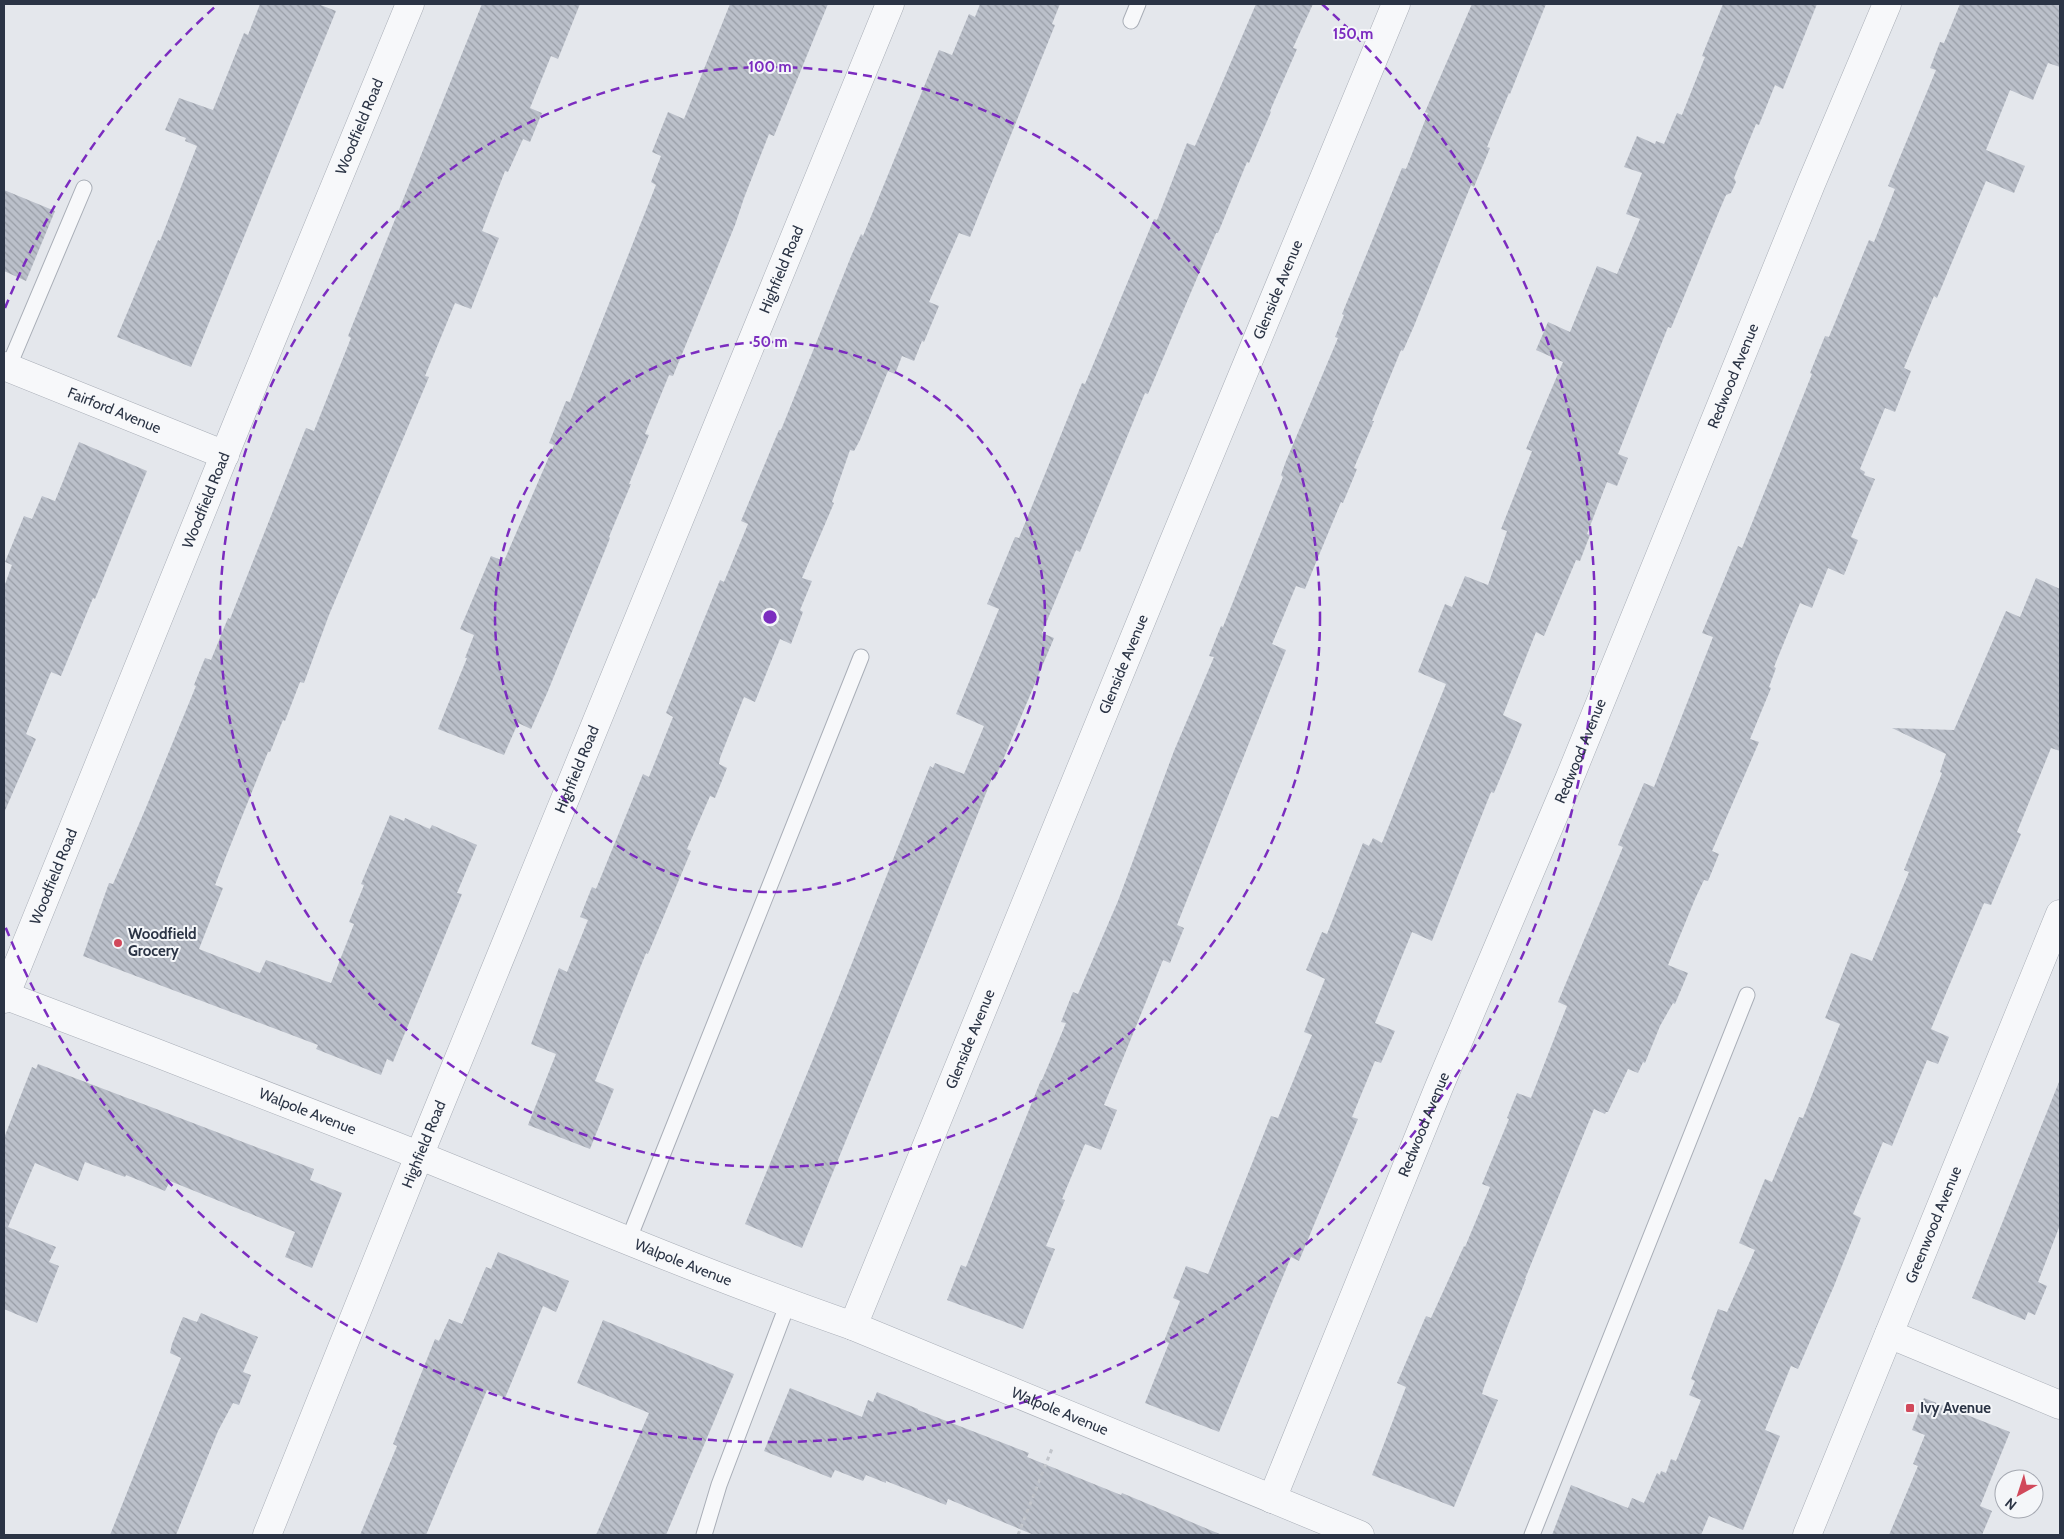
<svg xmlns="http://www.w3.org/2000/svg" width="2064" height="1539" viewBox="0 0 2064 1539" font-family="Cabin,sans-serif">
<style>
.building{fill:url(#building-back-hatch)}
.lines{fill:none;stroke-linecap:round;stroke-linejoin:round}
.service-casing{stroke:#a9aeb7;stroke-width:17}
.minor-casing{stroke:#a9aeb7;stroke-width:29}
.tertiary-casing{stroke:#a9aeb7;stroke-width:29}
.path{stroke:#c2c5cb;stroke-width:3;stroke-dasharray:4 4;stroke-linecap:butt}
.service{stroke:#f7f8fa;stroke-width:15}
.minor{stroke:#f7f8fa;stroke-width:28}
.tertiary{stroke:#f7f8fa;stroke-width:28}
.ring{fill:none;stroke:#7b2cbf;stroke-width:2.5;stroke-dasharray:9 6}
.poi-dot{fill:#d1495b;stroke:#f4f6f9;stroke-width:2}
.labels{text-anchor:middle;dominant-baseline:central;stroke-width:4;stroke-linejoin:round;paint-order:stroke}
.street-label{font-size:15px;fill:#2b3445;stroke:#f4f6f9}
.poi-label{font-size:15px;font-weight:bold;fill:#2b3445;stroke:#f4f6f9;text-anchor:start}
.centre{fill:#7b2cbf;stroke:#f4f6f9;stroke-width:2.5}
.ring-label{font-size:15px;text-anchor:middle;font-weight:bold;fill:#7b2cbf;stroke:#f4f6f9;stroke-width:4;stroke-linejoin:round;paint-order:stroke}
</style>
<defs>
<pattern id="building-back-hatch" width="6" height="6" patternUnits="userSpaceOnUse" patternTransform="scale(1.25)"><rect width="6" height="6" fill="#bbc0ca"/><path d="M-1 5l2 2M0 0l6 6M5-1l2 2" fill="none" stroke="#989da6"/></pattern>
</defs>
<rect width="100%" height="100%" fill="#e4e7ec"/>
<g class="building">
<path d="M 260,4 L 318,4 L 336,11 L 191,367 L 117,337 L 158,240 L 160,241 L 197,146 L 185,141 L 186,138 L 165,130 L 179,98 L 213,110 L 244,33 L 248,35 Z"/>
<path d="M 482,4 L 580,4 L 558,59 L 551,56 L 530,108 L 542,113 L 530,142 L 523,139 L 508,172 L 505,171 L 482,231 L 499,238 L 471,309 L 455,303 L 425,376 L 429,377 L 329,615 L 304,683 L 300,682 L 285,721 L 283,720 L 270,752 L 268,752 L 225,859 L 215,885 L 223,888 L 199,949 L 260,973 L 266,960 L 331,983 L 354,924 L 349,922 L 364,885 L 361,884 L 390,815 L 404,821 L 405,818 L 430,829 L 432,825 L 477,845 L 457,893 L 462,894 L 393,1062 L 387,1059 L 381,1075 L 316,1049 L 318,1045 L 83,956 L 109,883 L 113,884 L 145,810 L 196,686 L 194,685 L 205,658 L 211,660 L 228,618 L 230,619 L 306,428 L 314,431 L 351,338 L 348,336 Z"/>
<path d="M 730,4 L 828,4 L 774,136 L 769,134 L 744,198 L 735,225 L 673,376 L 669,375 L 645,434 L 649,435 L 629,484 L 631,484 L 609,537 L 610,538 L 548,691 L 531,729 L 518,723 L 504,755 L 438,729 L 467,658 L 465,658 L 474,635 L 460,629 L 491,556 L 504,561 L 554,445 L 549,443 L 566,401 L 570,402 L 656,185 L 651,182 L 661,156 L 652,152 L 668,112 L 684,119 Z"/>
<path d="M 980,4 L 1060,4 L 1052,24 L 1055,25 L 970,237 L 959,233 L 929,302 L 939,306 L 924,342 L 922,341 L 914,361 L 902,356 L 895,374 L 888,371 L 860,440 L 854,451 L 850,450 L 832,502 L 834,503 L 802,578 L 812,581 L 800,610 L 803,612 L 791,644 L 780,639 L 755,702 L 744,697 L 720,758 L 719,764 L 727,768 L 715,798 L 710,796 L 687,849 L 691,851 L 648,954 L 646,953 L 595,1081 L 614,1089 L 590,1149 L 528,1125 L 556,1054 L 531,1044 L 559,968 L 567,972 L 588,920 L 580,917 L 592,887 L 596,889 L 643,774 L 649,777 L 673,717 L 666,713 L 720,580 L 724,582 L 748,524 L 741,521 L 779,430 L 781,430 L 852,254 L 861,234 L 863,236 L 939,50 L 952,55 L 969,14 L 975,17 Z"/>
<path d="M 1256,4 L 1313,4 L 1293,48 L 1297,49 L 1270,111 L 1271,112 L 1249,163 L 1247,162 L 1218,233 L 1216,233 L 1148,394 L 1145,393 L 1080,552 L 1076,550 L 1042,633 L 1054,638 L 995,779 L 992,778 L 925,947 L 802,1248 L 745,1224 L 837,1001 L 930,766 L 933,768 L 935,763 L 964,774 L 984,726 L 956,714 L 999,609 L 987,604 L 1015,537 L 1019,538 L 1082,383 L 1085,384 L 1154,219 L 1157,220 L 1187,143 L 1195,146 Z"/>
<path d="M 1472,4 L 1546,4 L 1510,94 L 1509,93 L 1487,147 L 1490,148 L 1474,187 L 1471,185 L 1414,326 L 1403,351 L 1401,350 L 1372,421 L 1374,421 L 1354,468 L 1357,469 L 1343,503 L 1341,502 L 1305,589 L 1296,586 L 1272,644 L 1286,650 L 1177,925 L 1184,928 L 1170,963 L 1163,960 L 1104,1105 L 1117,1110 L 1101,1150 L 1085,1144 L 1062,1199 L 1065,1200 L 1046,1246 L 1055,1249 L 1023,1329 L 947,1300 L 961,1265 L 966,1267 L 1041,1080 L 1042,1080 L 1066,1023 L 1061,1022 L 1073,992 L 1078,994 L 1118,901 L 1174,751 L 1214,657 L 1209,656 L 1221,626 L 1223,627 L 1283,477 L 1281,475 L 1286,461 L 1338,338 L 1335,337 L 1344,315 L 1342,314 L 1402,168 L 1406,169 L 1428,113 L 1425,112 Z"/>
<path d="M 1723,4 L 1817,4 L 1783,89 L 1775,85 L 1759,125 L 1756,124 L 1734,178 L 1736,182 L 1731,193 L 1726,195 L 1720,209 L 1672,326 L 1671,328 L 1668,327 L 1618,454 L 1628,458 L 1617,486 L 1607,482 L 1587,534 L 1590,535 L 1580,561 L 1576,560 L 1544,636 L 1536,632 L 1503,715 L 1522,724 L 1513,747 L 1494,793 L 1491,792 L 1432,941 L 1412,932 L 1375,1023 L 1395,1031 L 1381,1063 L 1375,1061 L 1352,1117 L 1358,1119 L 1299,1261 L 1291,1257 L 1219,1432 L 1145,1403 L 1169,1343 L 1164,1341 L 1180,1301 L 1173,1298 L 1186,1266 L 1208,1274 L 1271,1116 L 1278,1118 L 1312,1035 L 1304,1032 L 1325,979 L 1306,970 L 1322,932 L 1327,934 L 1363,843 L 1369,846 L 1373,838 L 1382,843 L 1446,684 L 1418,672 L 1445,604 L 1452,607 L 1465,576 L 1488,585 L 1507,531 L 1501,529 L 1532,451 L 1526,449 L 1563,362 L 1536,350 L 1548,322 L 1570,332 L 1597,266 L 1617,274 L 1640,219 L 1626,214 L 1642,173 L 1624,167 L 1637,136 L 1655,144 L 1656,141 L 1664,144 L 1677,113 L 1682,115 L 1705,57 L 1702,56 Z"/>
<path d="M 1960,4 L 2060,4 L 2060,67 L 2048,63 L 2033,100 L 2010,90 L 1986,150 L 2025,166 L 2014,193 L 1986,181 L 1937,298 L 1934,296 L 1904,368 L 1911,371 L 1895,412 L 1885,408 L 1860,469 L 1865,472 L 1864,475 L 1875,479 L 1851,537 L 1858,540 L 1844,575 L 1828,568 L 1812,608 L 1800,603 L 1774,667 L 1776,668 L 1769,687 L 1771,688 L 1750,739 L 1759,742 L 1712,851 L 1719,854 L 1708,881 L 1704,880 L 1695,899 L 1668,965 L 1688,973 L 1675,1004 L 1673,1003 L 1660,1026 L 1645,1063 L 1643,1062 L 1638,1073 L 1628,1069 L 1608,1112 L 1606,1112 L 1605,1114 L 1594,1109 L 1525,1279 L 1526,1279 L 1484,1387 L 1482,1394 L 1498,1400 L 1454,1507 L 1372,1475 L 1406,1387 L 1397,1383 L 1426,1316 L 1431,1318 L 1464,1246 L 1465,1247 L 1490,1187 L 1482,1184 L 1509,1119 L 1507,1118 L 1517,1093 L 1531,1098 L 1567,1006 L 1558,1002 L 1623,847 L 1618,845 L 1644,783 L 1654,787 L 1713,637 L 1702,633 L 1738,546 L 1742,548 L 1812,374 L 1810,373 L 1825,336 L 1829,337 L 1869,240 L 1874,242 L 1895,189 L 1888,186 L 1936,70 L 1930,68 L 1940,42 L 1944,43 Z"/>
<path d="M 4,190 L 55,211 L 26,281 L 4,271 Z"/>
<path d="M 79,442 L 147,471 L 95,599 L 93,598 L 61,676 L 51,672 L 26,734 L 36,739 L 4,813 L 4,587 L 12,565 L 5,562 L 24,516 L 32,519 L 42,496 L 55,501 Z"/>
<path d="M 2036,578 L 2060,589 L 2060,751 L 2051,748 L 2017,832 L 2021,834 L 2001,881 L 1991,905 L 1984,903 L 1931,1029 L 1949,1037 L 1938,1064 L 1927,1060 L 1892,1146 L 1883,1142 L 1853,1214 L 1861,1218 L 1834,1286 L 1798,1369 L 1791,1366 L 1765,1430 L 1780,1436 L 1743,1530 L 1709,1516 L 1701,1535 L 1552,1535 L 1571,1485 L 1628,1508 L 1632,1498 L 1644,1503 L 1657,1473 L 1660,1475 L 1661,1471 L 1666,1473 L 1671,1459 L 1676,1461 L 1701,1400 L 1689,1395 L 1695,1381 L 1691,1379 L 1718,1309 L 1727,1312 L 1755,1250 L 1739,1243 L 1765,1179 L 1772,1182 L 1799,1117 L 1803,1118 L 1840,1024 L 1825,1018 L 1851,953 L 1872,961 L 1909,872 L 1904,870 L 1942,773 L 1940,772 L 1946,754 L 1892,728 L 1954,730 L 2006,611 L 2020,617 Z"/>
<path d="M 38,1064 L 314,1169 L 310,1180 L 342,1193 L 312,1268 L 285,1257 L 295,1232 L 170,1181 L 165,1191 L 126,1175 L 125,1177 L 85,1162 L 78,1181 L 35,1163 L 8,1227 L 56,1247 L 49,1262 L 59,1266 L 37,1323 L 4,1309 L 4,1138 L 32,1067 L 36,1069 Z"/>
<path d="M 2059,1082 L 2060,1225 L 2038,1282 L 2047,1286 L 2035,1315 L 2028,1312 L 2025,1320 L 1972,1298 Z"/>
<path d="M 498,1252 L 569,1281 L 556,1312 L 543,1306 L 505,1398 L 487,1390 L 426,1535 L 360,1535 L 397,1446 L 393,1444 L 435,1339 L 439,1341 L 449,1319 L 462,1324 L 486,1267 L 491,1269 Z"/>
<path d="M 201,1313 L 258,1337 L 243,1372 L 251,1375 L 239,1405 L 233,1403 L 218,1431 L 176,1535 L 110,1535 L 181,1358 L 170,1353 L 172,1344 L 183,1317 L 197,1322 Z"/>
<path d="M 603,1320 L 734,1374 L 666,1535 L 596,1535 L 649,1413 L 577,1383 Z"/>
<path d="M 790,1388 L 862,1417 L 868,1400 L 873,1402 L 877,1392 L 918,1409 L 918,1410 L 1029,1453 L 1027,1457 L 1121,1495 L 1122,1493 L 1222,1535 L 1034,1535 L 948,1499 L 946,1505 L 886,1481 L 886,1483 L 866,1475 L 863,1481 L 835,1470 L 831,1478 L 764,1451 Z"/>
<path d="M 1924,1398 L 2010,1432 L 1980,1506 L 1992,1511 L 1982,1535 L 1889,1535 L 1918,1466 L 1913,1464 L 1925,1435 L 1912,1430 Z"/>
</g>
<g class="lines">
<g class="service-casing">
<g id="service">
<path d="M 1131,21 L 1138,4"/>
<path d="M 8,368 L 84,188"/>
<path d="M 628,1241 L 861,657"/>
<path d="M 704,1535 L 719,1485 L 788,1303"/>
<path d="M 1532,1535 L 1747,995"/>
</g>
</g>
<g class="minor-casing">
<g id="minor">
<path id="s1" d="M 4,366 L 225,455"/>
<path id="s2" d="M 4,995 C 134,1044 264,1094 393,1145 C 546,1206 697,1272 853,1326 L 1360,1535"/>
<path id="s3" d="M 4,999 L 239,419 L 410,4"/>
<path id="s4" d="M 853,1326 L 1171,548 L 1396,4"/>
<path d="M 1889,1334 L 2060,1405"/>
<path id="s5" d="M 1272,1499 L 1439,1087 L 1570,777 L 1811,184 L 1887,4"/>
<path id="s6" d="M 267,1535 L 419,1156 L 890,4"/>
</g>
</g>
<g class="tertiary-casing">
<g id="tertiary">
<path id="s7" d="M 1807,1535 L 2060,914"/>
</g>
</g>
<path class="path" d="M 1018,1535 L 1053,1446"/>
<use href="#service" class="service"/>
<use href="#minor" class="minor"/>
<use href="#tertiary" class="tertiary"/>
</g>
<g class="ring">
<circle cx="770" cy="617" r="275"/>
<circle cx="770" cy="617" r="550"/>
<path d="M5 308A825 825 0 0 1 218 4M1322 4A825 825 0 1 1 5 926"/>
</g>
<g class="poi-dot">
<circle cx="118" cy="943" r="5"/>
<rect x="1905" y="1403" width="10" height="10" rx="2.5"/>
</g>
<g class="labels">
<g class="street-label">
<text stroke="none"><textPath href="#s3" startOffset="942">Woodfield Road</textPath></text>
<text stroke="none"><textPath href="#s6" startOffset="1366">Highfield Road</textPath></text>
<text stroke="none"><textPath href="#s4" startOffset="1120">Glenside Avenue</textPath></text>
<text stroke="none"><textPath href="#s5" startOffset="1214">Redwood Avenue</textPath></text>
<text stroke="none"><textPath href="#s1" startOffset="119">Fairford Avenue</textPath></text>
<text stroke="none"><textPath href="#s3" startOffset="538">Woodfield Road</textPath></text>
<text stroke="none"><textPath href="#s4" startOffset="715">Glenside Avenue</textPath></text>
<text stroke="none"><textPath href="#s5" startOffset="809">Redwood Avenue</textPath></text>
<text stroke="none"><textPath href="#s6" startOffset="826">Highfield Road</textPath></text>
<text stroke="none"><textPath href="#s3" startOffset="132">Woodfield Road</textPath></text>
<text stroke="none"><textPath href="#s4" startOffset="310">Glenside Avenue</textPath></text>
<text stroke="none"><textPath href="#s2" startOffset="325">Walpole Avenue</textPath></text>
<text stroke="none"><textPath href="#s5" startOffset="404">Redwood Avenue</textPath></text>
<text stroke="none"><textPath href="#s6" startOffset="421">Highfield Road</textPath></text>
<text stroke="none"><textPath href="#s7" startOffset="335">Greenwood Avenue</textPath></text>
<text stroke="none"><textPath href="#s2" startOffset="730">Walpole Avenue</textPath></text>
<text stroke="none"><textPath href="#s2" startOffset="1135">Walpole Avenue</textPath></text>
</g>
<g class="poi-label">
<text x="128" y="934">Woodfield<tspan x="128" dy="17">Grocery</tspan></text>
<text x="1920" y="1408">Ivy Avenue</text>
</g>
</g>
<circle cx="770" cy="617" r="8" class="centre"/>
<g class="ring-label">
<text x="1353" y="39">150 m</text>
<text x="770" y="72">100 m</text>
<text x="770" y="347">50 m</text>
</g>
<rect width="2064" height="1539" fill="none" stroke="#2b3445" stroke-width="10"/>
<g transform="translate(2019 1494) rotate(219)"><circle r="24" fill="#f4f6f9" stroke="#a4a8b1"/>
<path d="M0-4L9 19L0 12L-9 19Z" fill="#d1495b"/>
<text y="-8" font-size="14" font-weight="bold" text-anchor="middle" fill="#2b3445">N</text>
</g>
</svg>
